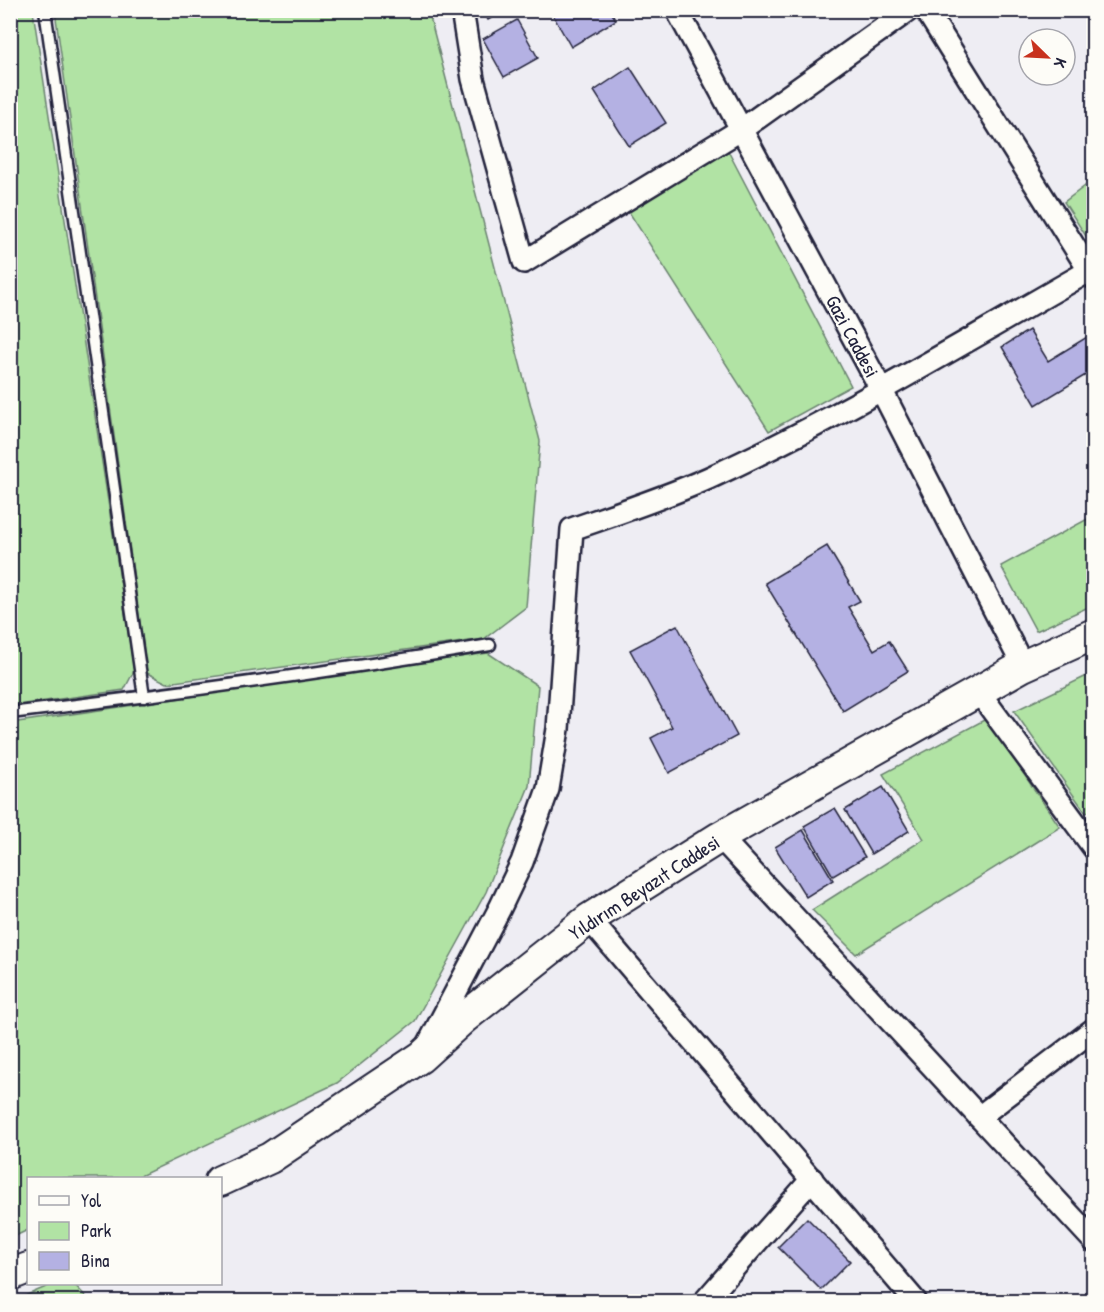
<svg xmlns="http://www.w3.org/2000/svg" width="1104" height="1312" viewBox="0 0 1104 1312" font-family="'Patrick Hand',sans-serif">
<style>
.green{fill:#b1e3a4;stroke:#6a8270;stroke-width:1.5}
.building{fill:#b4b1e3;stroke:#22223b;stroke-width:1.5}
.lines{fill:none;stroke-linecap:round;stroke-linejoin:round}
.lane-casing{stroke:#22223b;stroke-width:15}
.street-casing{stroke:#22223b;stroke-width:26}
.secondary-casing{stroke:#22223b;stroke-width:34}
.lane{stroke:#fdfcf7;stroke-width:10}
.street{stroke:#fdfcf7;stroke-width:21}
.secondary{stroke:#fdfcf7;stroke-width:30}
.labels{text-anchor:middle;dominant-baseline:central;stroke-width:4.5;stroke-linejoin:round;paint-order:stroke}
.street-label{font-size:20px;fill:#22223b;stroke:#fdfcf7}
</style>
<rect width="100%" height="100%" fill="#eeedf3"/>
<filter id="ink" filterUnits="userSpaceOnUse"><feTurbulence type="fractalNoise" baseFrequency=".0167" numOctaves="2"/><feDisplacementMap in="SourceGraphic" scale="12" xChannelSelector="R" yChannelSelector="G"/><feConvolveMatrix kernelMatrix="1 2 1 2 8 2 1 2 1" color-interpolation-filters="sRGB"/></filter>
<g filter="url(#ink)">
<g class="green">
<path d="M 10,11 L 33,11 L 134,671 L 124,690 L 17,705 L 10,700 Z"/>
<path d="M 55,11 L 430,11 L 431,21 L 540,441 L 526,607 L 484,639 L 167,683 L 147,673 Z"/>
<path d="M 727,149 L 851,386 L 769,431 L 627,209 Z"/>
<path d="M 1093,180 L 1093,247 L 1064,202 Z"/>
<path d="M 1093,516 L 1093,605 L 1036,631 L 1001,566 Z"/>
<path d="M 488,653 L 538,686 L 529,786 L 486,892 L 415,1021 L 337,1083 L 136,1178 L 28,1178 L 28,1230 L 11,1238 L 11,723 Z"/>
<path d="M 1093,673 L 1093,808 L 1086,813 L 1014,711 Z"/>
<path d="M 986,719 L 1060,827 L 856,954 L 812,910 L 924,839 L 883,774 Z"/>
<path d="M 53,1284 L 74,1284 L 90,1301 L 13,1301 Z"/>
</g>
<g class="building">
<path d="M 369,10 L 421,10 L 421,13 L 369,16 Z"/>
<path d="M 483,10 L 506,10 L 488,20 Z"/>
<path d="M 550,10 L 610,10 L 616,20 L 571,47 Z"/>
<path d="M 517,20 L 538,58 L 504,77 L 483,39 Z"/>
<path d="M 630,67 L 666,123 L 629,146 L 594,91 Z"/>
<path d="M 1029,330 L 1048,361 L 1092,334 L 1094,370 L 1036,405 L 1002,347 Z"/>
<path d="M 827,546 L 860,601 L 848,607 L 874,650 L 889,641 L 908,671 L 843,711 L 765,583 Z"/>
<path d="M 677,625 L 737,736 L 669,773 L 651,738 L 672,727 L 630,650 Z"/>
<path d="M 883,787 L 909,831 L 871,854 L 845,810 Z"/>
<path d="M 835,808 L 865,857 L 833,876 L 804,826 Z"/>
<path d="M 803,830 L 833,880 L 806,897 L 775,847 Z"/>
<path d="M 807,1218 L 850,1261 L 821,1290 L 778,1247 Z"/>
</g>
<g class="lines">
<g class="lane-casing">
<g id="lane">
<path d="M 45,10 L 144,697"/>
<path d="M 10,713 C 171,694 330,672 490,645"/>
</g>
</g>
<g class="street-casing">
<g id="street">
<path d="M 462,10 L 473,79 L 524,262 L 742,129 L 909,10"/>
<path d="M 677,10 L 881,389 L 1023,666"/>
<path d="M 926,10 L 1094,278"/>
<path d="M 978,691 L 1094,848"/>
<path d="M 720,837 L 1094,1241"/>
<path d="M 589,919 L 916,1302"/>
<path d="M 429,1043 L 500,908 L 522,862 L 548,789 L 558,729 L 572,529 C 618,513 664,498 709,478 C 840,418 964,342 1089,271"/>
<path d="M 979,1117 L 1094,1029"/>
<path d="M 704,1302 L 812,1179"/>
</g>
</g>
<g class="secondary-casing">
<g id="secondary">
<path d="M 220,1181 L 270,1158 L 421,1057 L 464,1018 L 589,919 L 720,837 L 1023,666 L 1094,634"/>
<path d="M 10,1275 L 28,1268"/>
</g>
</g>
<use href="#lane" class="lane"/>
<use href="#street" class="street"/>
<use href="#secondary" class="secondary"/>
</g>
</g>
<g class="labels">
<g class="street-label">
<text transform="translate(853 336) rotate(62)">Gazi Caddesi</text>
<text transform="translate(644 887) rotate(-33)">Yıldırım Beyazıt Caddesi</text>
</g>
</g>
<rect width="1104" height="1312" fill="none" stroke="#fdfcf7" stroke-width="36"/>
<rect x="18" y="18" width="1068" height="1276" fill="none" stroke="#22223b" stroke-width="2" filter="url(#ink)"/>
<rect x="27" y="1177" width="195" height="108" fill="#fdfcf7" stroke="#a5a5ac" stroke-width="1.5"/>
<rect x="39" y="1196" width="30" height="9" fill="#fdfcf7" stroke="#a5a5ac" stroke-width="1.5"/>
<text x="81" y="1207" font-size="18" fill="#22223b">Yol</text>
<rect x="39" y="1222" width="30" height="18" fill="#b1e3a4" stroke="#a5a5ac" stroke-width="1.5"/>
<text x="81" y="1237" font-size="18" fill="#22223b">Park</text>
<rect x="39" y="1252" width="30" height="18" fill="#b4b1e3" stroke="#a5a5ac" stroke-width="1.5"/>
<text x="81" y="1267" font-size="18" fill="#22223b">Bina</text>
<g transform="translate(1047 57) rotate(114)"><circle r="28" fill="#fdfcf7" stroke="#a5a5ac" stroke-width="1.5"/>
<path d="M0-4.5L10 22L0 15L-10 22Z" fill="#c8321e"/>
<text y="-9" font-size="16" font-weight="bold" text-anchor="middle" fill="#22223b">K</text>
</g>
</svg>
